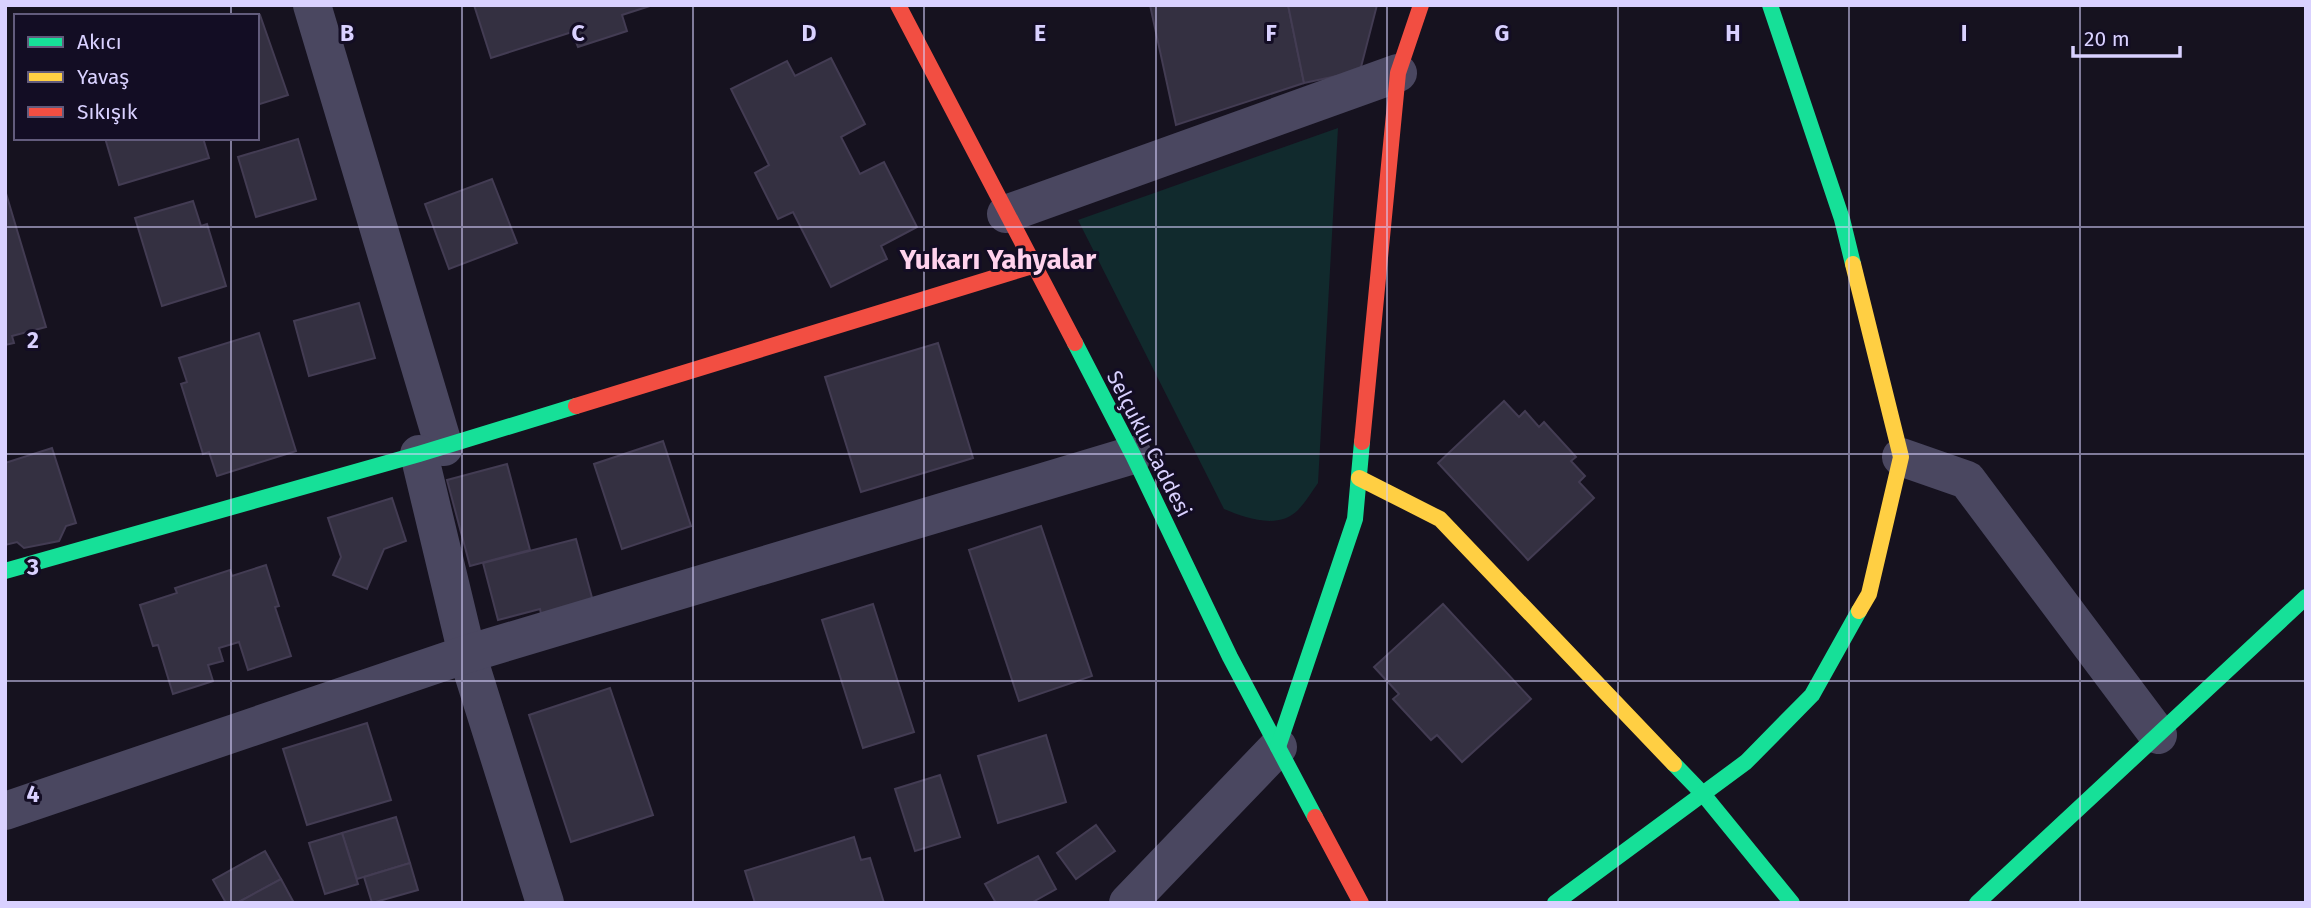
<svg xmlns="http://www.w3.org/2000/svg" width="2311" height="908" viewBox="0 0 2311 908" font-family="'Fira Sans',sans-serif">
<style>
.green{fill:#112a2d}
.building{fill:#343041;stroke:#433c53;stroke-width:2}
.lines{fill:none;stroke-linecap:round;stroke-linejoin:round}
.street{stroke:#4a4760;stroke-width:38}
.fast{stroke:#16e098;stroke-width:16}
.slow{stroke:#ffcf43;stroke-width:16}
.jam{stroke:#f24e42;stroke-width:16}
.grid{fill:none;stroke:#d9d1ff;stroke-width:2;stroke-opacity:0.55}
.labels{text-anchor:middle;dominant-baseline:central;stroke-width:6;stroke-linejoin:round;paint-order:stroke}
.street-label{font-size:21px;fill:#d9d1ff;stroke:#130d24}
.district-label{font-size:28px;font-weight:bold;fill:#ffd3ed;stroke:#130d24}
.grid-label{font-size:23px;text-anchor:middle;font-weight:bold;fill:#d9d1ff;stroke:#130d24;stroke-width:6;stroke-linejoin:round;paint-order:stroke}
</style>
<rect width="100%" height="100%" fill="#16121f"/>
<path class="green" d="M 1338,128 L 1318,483 C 1312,491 1306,502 1298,510 C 1278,530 1246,518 1224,509 L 1078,220 Z"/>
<g class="building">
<path d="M 474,5 L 653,5 L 622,15 L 627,31 L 578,47 L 572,32 L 491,58 Z"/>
<path d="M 1150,5 L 1288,5 L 1304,83 L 1176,125 Z"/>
<path d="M 1288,5 L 1377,5 L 1360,71 L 1304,83 Z"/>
<path d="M 260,15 L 288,95 L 257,105 L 257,16 Z"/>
<path d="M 831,58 L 865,124 L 841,137 L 860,174 L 884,162 L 917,227 L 881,246 L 887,259 L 831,287 L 793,212 L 778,219 L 755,173 L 769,165 L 731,89 L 787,61 L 795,76 Z"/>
<path d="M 105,138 L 203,138 L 209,158 L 119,185 Z"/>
<path d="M 298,139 L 316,199 L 256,217 L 238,157 Z"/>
<path d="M 492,179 L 517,243 L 449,269 L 425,204 Z"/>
<path d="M 5,190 L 46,327 L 12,336 L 14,343 L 5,345 Z"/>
<path d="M 193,201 L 201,226 L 207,224 L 226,286 L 162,306 L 135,218 Z"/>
<path d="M 359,303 L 375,358 L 309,376 L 294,321 Z"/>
<path d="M 259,333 L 296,451 L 217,476 L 209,452 L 203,454 L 181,384 L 187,382 L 179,358 Z"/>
<path d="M 938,343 L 973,458 L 861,492 L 825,377 Z"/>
<path d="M 1504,401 L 1519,417 L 1525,411 L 1539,427 L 1544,422 L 1576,457 L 1571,461 L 1585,476 L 1579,482 L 1594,498 L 1528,560 L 1438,463 Z"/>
<path d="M 663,441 L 691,526 L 622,549 L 594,464 Z"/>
<path d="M 52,448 L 76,523 L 66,526 L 59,541 L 24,548 L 17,542 L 5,545 L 5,463 Z"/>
<path d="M 507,464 L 530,550 L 470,566 L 447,480 Z"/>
<path d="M 392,498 L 406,541 L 384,549 L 367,589 L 333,575 L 341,557 L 328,518 Z"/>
<path d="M 1041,526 L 1092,676 L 1019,701 L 969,550 Z"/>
<path d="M 576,539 L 594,605 L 542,618 L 540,609 L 498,620 L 483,563 Z"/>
<path d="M 266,565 L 279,606 L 275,607 L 291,656 L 248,670 L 239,642 L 219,648 L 223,661 L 208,665 L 213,681 L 173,694 L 158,645 L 153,646 L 140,605 L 177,593 L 175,588 L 230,570 L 232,576 Z"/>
<path d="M 873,604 L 914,732 L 863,748 L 822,620 Z"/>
<path d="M 1443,604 L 1531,699 L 1462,762 L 1437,735 L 1431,740 L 1393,699 L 1399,694 L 1374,667 Z"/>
<path d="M 610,688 L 653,815 L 571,842 L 529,715 Z"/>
<path d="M 367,723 L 391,800 L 307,825 L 283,749 Z"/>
<path d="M 1046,735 L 1066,802 L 998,823 L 978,756 Z"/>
<path d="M 940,775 L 960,837 L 915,851 L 895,789 Z"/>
<path d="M 396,817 L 410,863 L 357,879 L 342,833 Z"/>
<path d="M 1096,825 L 1115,851 L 1076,879 L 1057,853 Z"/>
<path d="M 342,833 L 358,884 L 325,894 L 309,843 Z"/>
<path d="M 854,837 L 861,860 L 870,858 L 884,903 L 755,903 L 745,871 Z"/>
<path d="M 265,851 L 281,879 L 237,903 L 226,903 L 213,880 Z"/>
<path d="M 1038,856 L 1056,889 L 1031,903 L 996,903 L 985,884 Z"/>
<path d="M 410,863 L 418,890 L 372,903 L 364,877 Z"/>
<path d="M 281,879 L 294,903 L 237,903 Z"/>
</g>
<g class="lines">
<g class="street">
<path d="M 312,5 L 444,447"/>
<path d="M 1006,214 L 1398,73"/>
<path d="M 419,454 L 467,654 L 545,903"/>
<path d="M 1901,457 L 1967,480 L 2158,735"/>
<path d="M 5,811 L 467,654 L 1133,455"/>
<path d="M 1128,903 L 1278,747"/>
</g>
<g class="fast">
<path d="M 1770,5 L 1842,219 L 1853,264"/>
<path d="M 1075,343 L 1133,455 L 1230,657 L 1315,817"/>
<path d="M 5,571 L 419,454 L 576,406"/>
<path d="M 1278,747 L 1355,519 L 1362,442"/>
<path d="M 1674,764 L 1703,794 L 1792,903"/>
<path d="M 1555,903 L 1746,762 L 1812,695 L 1859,611"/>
<path d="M 1977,903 L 2306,597"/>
</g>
<g class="slow">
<path d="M 1853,264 L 1901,457 L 1869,594 L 1859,611"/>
<path d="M 1359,478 L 1440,519 L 1674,764"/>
</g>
<g class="jam">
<path d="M 898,5 L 1075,343"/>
<path d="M 576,406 L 1032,266"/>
<path d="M 1362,442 L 1398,73 L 1421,5"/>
<path d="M 1315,817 L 1361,903"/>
</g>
</g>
<path class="grid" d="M 231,5 L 231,16M 462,5 L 462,903M 693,5 L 693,903M 924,5 L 924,903M 1156,5 L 1156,903M 1387,5 L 1387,903M 1618,5 L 1618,903M 1849,5 L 1849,903M 2080,5 L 2080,903M 231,138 L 231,903M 5,227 L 2306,227M 5,454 L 2306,454M 5,681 L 2306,681"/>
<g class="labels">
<g class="street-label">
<text transform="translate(1149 444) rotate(63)">Selçuklu Caddesi</text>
</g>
<g class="district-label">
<text x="998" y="259">Yukarı Yahyalar</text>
</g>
</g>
<g class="grid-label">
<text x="347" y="41">B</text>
<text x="578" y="41">C</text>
<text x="809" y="41">D</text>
<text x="1040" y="41">E</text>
<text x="1271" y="41">F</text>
<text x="1502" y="41">G</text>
<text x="1733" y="41">H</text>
<text x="1964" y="41">I</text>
<text x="33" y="348">2</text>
<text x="33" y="575">3</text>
<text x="33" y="802">4</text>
</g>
<rect width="2311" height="908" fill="none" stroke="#d9d1ff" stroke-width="14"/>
<rect x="14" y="14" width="245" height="126" fill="#130d24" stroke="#625b7c" stroke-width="2"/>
<rect x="28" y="37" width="35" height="10" fill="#16e098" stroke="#625b7c" stroke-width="2"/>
<text x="77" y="49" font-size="21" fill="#d9d1ff">Akıcı</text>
<rect x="28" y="72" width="35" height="10" fill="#ffcf43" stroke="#625b7c" stroke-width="2"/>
<text x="77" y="84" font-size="21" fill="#d9d1ff">Yavaş</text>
<rect x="28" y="107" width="35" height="10" fill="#f24e42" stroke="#625b7c" stroke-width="2"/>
<text x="77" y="119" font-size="21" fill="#d9d1ff">Sıkışık</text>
<path d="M2073 46v10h107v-10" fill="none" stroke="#d9d1ff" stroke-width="3.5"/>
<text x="2084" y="46" font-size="21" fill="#d9d1ff" stroke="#130d24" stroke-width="5" paint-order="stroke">20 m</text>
</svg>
